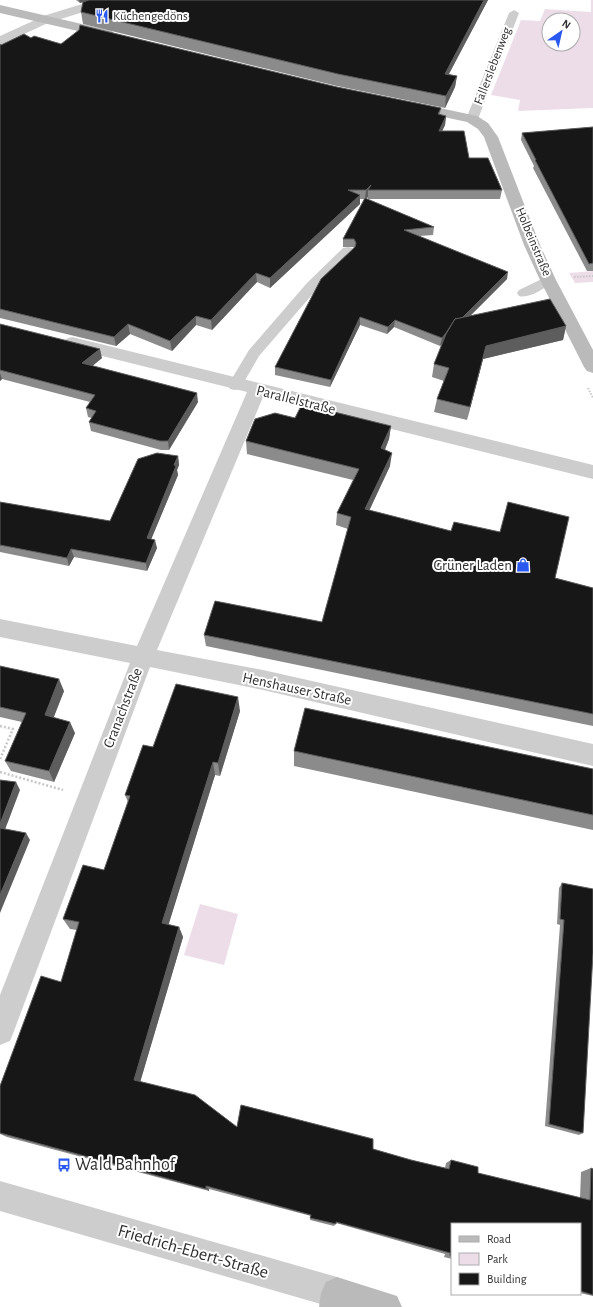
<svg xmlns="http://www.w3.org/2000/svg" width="593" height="1307" viewBox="0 0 593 1307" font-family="'Alegreya Sans',sans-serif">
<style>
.green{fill:#eddde9;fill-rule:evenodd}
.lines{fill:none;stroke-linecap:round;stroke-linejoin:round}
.path-far1{stroke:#c7c7c7;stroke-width:2;stroke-dasharray:1.5 1.5;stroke-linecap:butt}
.path{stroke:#c7c7c7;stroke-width:2.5;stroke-dasharray:2 2;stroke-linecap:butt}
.service{fill:#cdcdcd;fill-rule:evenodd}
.minor{fill:#cdcdcd;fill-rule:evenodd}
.tertiary{fill:#cdcdcd;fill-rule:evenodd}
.secondary{fill:#bababa;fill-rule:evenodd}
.wall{fill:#8b8b8b}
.shaded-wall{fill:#5d5d5d}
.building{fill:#171717;stroke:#5d5d5d}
.labels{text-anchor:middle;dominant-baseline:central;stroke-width:4;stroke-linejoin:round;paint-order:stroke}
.far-poi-label{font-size:13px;fill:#303030;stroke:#fff;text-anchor:start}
.far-street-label{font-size:13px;fill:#303030;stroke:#fff}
.street-label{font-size:15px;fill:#303030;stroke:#fff}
.poi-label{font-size:15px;fill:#303030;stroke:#fff;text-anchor:end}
.near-poi-label{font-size:18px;fill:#303030;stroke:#fff;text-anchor:start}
.near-street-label{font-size:18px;fill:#303030;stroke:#fff}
</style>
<rect width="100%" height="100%" fill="#fff"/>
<g class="green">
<path d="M 591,0 L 593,0 L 593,108 L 518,111 L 520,100 L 491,95 L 521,20 L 540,21 L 545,9 L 591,12 ZM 549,20 L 573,20 L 573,44 L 549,44 Z"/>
<path d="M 593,271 L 593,282 L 575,283 L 569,273 Z"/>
<path d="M 200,904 L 238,914 L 224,965 L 184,955 Z"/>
</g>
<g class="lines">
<g class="path-far1">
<path d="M 574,277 L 593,276"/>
<path d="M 588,388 L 593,398"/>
</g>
<g class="path">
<path d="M 0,726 L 13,729 L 0,759"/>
<path d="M 0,772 L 63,790"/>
</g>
<g class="service">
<path d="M 514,10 L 519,13 L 478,119 L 476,121 L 468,121 L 466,119 L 509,13 Z"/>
<path d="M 348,247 L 353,248 L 354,251 L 353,254 L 317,289 L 259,356 L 240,389 L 235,390 L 230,389 L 228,385 L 249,350 L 307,283 L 343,248 Z"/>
<path d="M 548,276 L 553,277 L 555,280 L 553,283 C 543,288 530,299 519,296 L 517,293 L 519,290 Z"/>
</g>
<g class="minor">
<path d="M 44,16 L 48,17 L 50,20 L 48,23 L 0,45 L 0,36 Z"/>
<path d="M 72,337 L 593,465 L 593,479 L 263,397 L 157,650 L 263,670 L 593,744 L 593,766 L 263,690 L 150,667 L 14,1031 L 10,1041 L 0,1045 L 0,995 L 130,663 L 0,637 L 0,619 L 137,646 L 247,392 L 66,347 L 63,343 L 66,339 Z"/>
<path d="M 0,1181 L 337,1277 L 348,1282 L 353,1293 L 348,1304 L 341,1307 L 331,1307 L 0,1211 Z"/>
</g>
<path class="tertiary" d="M 95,0 L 114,0 L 112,3 L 48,23 L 40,23 L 38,20 L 40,17 Z"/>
<g class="secondary">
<path d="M 0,5 L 112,31 L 114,34 L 112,37 L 108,38 L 0,13 Z"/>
<path d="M 412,102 L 477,116 L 488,123 L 498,137 L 540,245 L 556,280 L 593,350 L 593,373 L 587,371 L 584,367 L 540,280 L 524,245 L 484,137 L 478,129 L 467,122 L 407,109 L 405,106 L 407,103 Z"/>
<path d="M 337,1277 L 397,1296 L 402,1307 L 319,1307 L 321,1293 L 326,1282 Z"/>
</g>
</g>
<g class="wall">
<path d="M 76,0 L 488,0 L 449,74 L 457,76 L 455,87 L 445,108 L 337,86 L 83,24 L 81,12 L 83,2 L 80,3 Z"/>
<path d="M 31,38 L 61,44 L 337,87 L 441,108 L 440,114 L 446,116 L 445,125 L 442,131 L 469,158 L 502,190 L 500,199 L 368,199 L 368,197 L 366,199 L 434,227 L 433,235 L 419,236 L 507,279 L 470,316 L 566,326 L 563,340 L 483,359 L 467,420 L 434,412 L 437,399 L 444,381 L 432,377 L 434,364 L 442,344 L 440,346 L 394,327 L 387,334 L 360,325 L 330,387 L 275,375 L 275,367 L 354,248 L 353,247 L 343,247 L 343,239 L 364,199 L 360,199 L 360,204 L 270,288 L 257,282 L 212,330 L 196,325 L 172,351 L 130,334 L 116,346 L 0,318 L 0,44 L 1,45 Z"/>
<path d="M 593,127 L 593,271 L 587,271 L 533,168 L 534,166 L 521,140 L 522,133 Z"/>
<path d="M 0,324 L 102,358 L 92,366 L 198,402 L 169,450 L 161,450 L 91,431 L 89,422 L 92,418 L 88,417 L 86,408 L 90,402 L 2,379 L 0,381 Z"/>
<path d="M 295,418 L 391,426 L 389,439 L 385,450 L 390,466 L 369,510 L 555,578 L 593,588 L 593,726 L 206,646 L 204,635 L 322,622 L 348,529 L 336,525 L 337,513 L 353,480 L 247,454 L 246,441 Z"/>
<path d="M 178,456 L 179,465 L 177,470 L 178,475 L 151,539 L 157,548 L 147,571 L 74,557 L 69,566 L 0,552 L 0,502 L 110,521 Z"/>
<path d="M 0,666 L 64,691 L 53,718 L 75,733 L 54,782 L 11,771 L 5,761 L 22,722 L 0,717 Z"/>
<path d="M 240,711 L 220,776 L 215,775 L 168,925 L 179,927 L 183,937 L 140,1082 L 237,1127 L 373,1149 L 411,1160 L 445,1168 L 446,1163 L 451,1160 L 478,1173 L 580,1198 L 581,1172 L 591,1168 L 593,1169 L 593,1296 L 580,1293 L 580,1224 L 452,1224 L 452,1259 L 444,1257 L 445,1254 L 336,1223 L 334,1226 L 310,1220 L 311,1216 L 209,1189 L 209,1191 L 7,1137 L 0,1134 L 0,1086 L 61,982 L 77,930 L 70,929 L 63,919 L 104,870 L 128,802 L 125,795 L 153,747 Z"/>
<path d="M 294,751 L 593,769 L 593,830 L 294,766 Z"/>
<path d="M 562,883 L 583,1133 L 579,1135 L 545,1126 L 560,925 L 557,924 L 559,888 Z"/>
</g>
<g class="shaded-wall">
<path d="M 79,0 L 90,0 L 80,3 Z"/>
<path d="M 484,0 L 488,0 L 443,85 L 445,74 Z"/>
<path d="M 457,76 L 455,87 L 445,108 L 446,96 Z"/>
<path d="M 446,116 L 445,125 L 438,140 L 439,131 Z"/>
<path d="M 371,185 L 368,190 L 368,197 L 365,199 L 366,190 Z"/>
<path d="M 360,195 L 360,204 L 270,288 L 270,278 Z"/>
<path d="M 508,272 L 507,279 L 440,346 L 442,338 Z"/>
<path d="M 256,273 L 257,282 L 212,330 L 211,320 Z"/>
<path d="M 196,316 L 196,325 L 172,351 L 170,341 Z"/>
<path d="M 360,317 L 360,325 L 330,387 L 331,380 Z"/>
<path d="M 395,320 L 394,327 L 387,334 L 388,327 Z"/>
<path d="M 128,324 L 130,334 L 116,346 L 114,337 Z"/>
<path d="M 566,326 L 563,340 L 483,359 L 467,420 L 470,407 L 486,346 Z"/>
<path d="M 100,349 L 102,358 L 84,373 L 82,363 Z"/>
<path d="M 0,373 L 2,379 L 0,381 Z"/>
<path d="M 197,393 L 198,402 L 169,450 L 168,441 Z"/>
<path d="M 391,426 L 389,439 L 380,461 L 381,448 Z"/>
<path d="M 392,453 L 390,466 L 364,522 L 365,509 Z"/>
<path d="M 178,456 L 179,465 L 177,470 L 178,475 L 148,547 L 147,538 Z"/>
<path d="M 155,540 L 157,548 L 147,571 L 146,563 Z"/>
<path d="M 71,549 L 74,557 L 69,566 L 67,558 Z"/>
<path d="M 59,679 L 64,691 L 50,727 L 45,715 Z"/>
<path d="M 238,697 L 240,711 L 220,776 L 218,763 Z"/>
<path d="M 70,722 L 75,733 L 54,782 L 49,771 Z"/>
<path d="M 213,762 L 215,775 L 166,933 L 162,923 Z"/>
<path d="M 16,782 L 20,790 L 3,835 L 0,830 L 0,824 Z"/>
<path d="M 26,833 L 30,840 L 0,913 L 0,895 Z"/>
<path d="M 179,927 L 183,937 L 139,1086 L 134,1080 Z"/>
<path d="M 206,1186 L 209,1189 L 209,1191 L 206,1189 Z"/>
</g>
<g class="building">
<path d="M 89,0 L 484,0 L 445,74 L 457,76 L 446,96 L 338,74 L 81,12 L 83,2 Z"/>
<path d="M 80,25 L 337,87 L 441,108 L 438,114 L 446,116 L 439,131 L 464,131 L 469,158 L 488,158 L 502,190 L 368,190 L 371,185 L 366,190 L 348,190 L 360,195 L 270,278 L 256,273 L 211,320 L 196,316 L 170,341 L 128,324 L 114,337 L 0,309 L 0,44 L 1,45 L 24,34 L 31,38 L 34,36 L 61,44 L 79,30 Z"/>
<path d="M 593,127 L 593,263 L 589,264 L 535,160 L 536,160 L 522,133 Z"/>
<path d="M 365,198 L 434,227 L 404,230 L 508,272 L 462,318 L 455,319 L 446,333 L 442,338 L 395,320 L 388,327 L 360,317 L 331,380 L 275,367 L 321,279 L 355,247 L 356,243 L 354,239 L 343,239 Z"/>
<path d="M 550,299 L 566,326 L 486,346 L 470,407 L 437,399 L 449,368 L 434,364 L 446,334 L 455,319 Z"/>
<path d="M 0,324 L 100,349 L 82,363 L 197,393 L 168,441 L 160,441 L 89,422 L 96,411 L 86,408 L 95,395 L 0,370 Z"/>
<path d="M 302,404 L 391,426 L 381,448 L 392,453 L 365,509 L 451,531 L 454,522 L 500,532 L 508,502 L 569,517 L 555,578 L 593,588 L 593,714 L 204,635 L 215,601 L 322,622 L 351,517 L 337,513 L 359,469 L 246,441 L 255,419 L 275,413 L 295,418 Z"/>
<path d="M 157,453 L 178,456 L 174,465 L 176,466 L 147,538 L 155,540 L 146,563 L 71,549 L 67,558 L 0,545 L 0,502 L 110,521 L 138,459 Z"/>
<path d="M 0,666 L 59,679 L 45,715 L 70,722 L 49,771 L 5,761 L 26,713 L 0,707 Z"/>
<path d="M 176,684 L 238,697 L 218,763 L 213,762 L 162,923 L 179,927 L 134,1080 L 195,1095 L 237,1127 L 241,1105 L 373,1139 L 373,1149 L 411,1160 L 449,1169 L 451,1160 L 478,1167 L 478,1173 L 590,1200 L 591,1168 L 593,1169 L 593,1295 L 580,1291 L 580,1224 L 452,1224 L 452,1257 L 450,1256 L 450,1253 L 336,1222 L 336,1224 L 310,1218 L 311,1215 L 206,1186 L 206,1189 L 0,1133 L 0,1086 L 41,976 L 61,982 L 79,922 L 63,919 L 83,865 L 104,870 L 130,796 L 125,795 L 143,745 L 153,747 Z"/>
<path d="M 305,708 L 593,769 L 593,815 L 294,751 Z"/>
<path d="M 0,780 L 16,782 L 0,824 Z"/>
<path d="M 0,828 L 26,833 L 0,895 Z"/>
<path d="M 562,883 L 593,889 L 593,953 L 583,1133 L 549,1124 L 564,920 L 560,919 Z"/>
</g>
<defs>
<g id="restaurant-bare" transform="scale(1.08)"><path d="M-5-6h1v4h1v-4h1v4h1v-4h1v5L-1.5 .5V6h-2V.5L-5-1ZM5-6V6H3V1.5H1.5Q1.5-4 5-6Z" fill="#2a59ef" stroke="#fff" stroke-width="2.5" paint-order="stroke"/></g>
<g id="shop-bare" transform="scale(1.08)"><path d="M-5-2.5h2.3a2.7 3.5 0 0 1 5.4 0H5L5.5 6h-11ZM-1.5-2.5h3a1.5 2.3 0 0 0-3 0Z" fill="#2a59ef" stroke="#fff" stroke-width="2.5" paint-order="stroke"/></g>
<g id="bus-bare" transform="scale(1.08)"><path d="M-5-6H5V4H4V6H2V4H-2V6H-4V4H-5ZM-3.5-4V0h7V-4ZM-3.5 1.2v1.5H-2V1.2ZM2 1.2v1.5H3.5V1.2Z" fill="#2a59ef" stroke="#fff" stroke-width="2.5" paint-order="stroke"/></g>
</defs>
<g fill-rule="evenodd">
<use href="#restaurant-bare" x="102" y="16"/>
<use href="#shop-bare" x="523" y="565"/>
<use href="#bus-bare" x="64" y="1165"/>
</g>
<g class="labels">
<g class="far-poi-label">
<text x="113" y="16">Küchengedöns</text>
</g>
<g class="far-street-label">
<text transform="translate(493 66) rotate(-69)">Fallerslebenweg</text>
<text transform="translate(533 242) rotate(67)">Holbeinstraße</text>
</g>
<g class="street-label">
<text transform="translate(296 400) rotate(14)">Parallelstraße</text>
<text transform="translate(297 689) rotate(12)">Henshauser Straße</text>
<text transform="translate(123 708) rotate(-69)">Cranachstraße</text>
</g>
<g class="poi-label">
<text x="512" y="565">Grüner Laden</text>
</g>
<g class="near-poi-label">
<text x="75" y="1165">Wald Bahnhof</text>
</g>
<g class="near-street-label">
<text transform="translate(193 1252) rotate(16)">Friedrich-Ebert-Straße</text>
</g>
</g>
<rect x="451" y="1223" width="130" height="72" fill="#ffffff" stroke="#acacac"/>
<rect x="459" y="1236" width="20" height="6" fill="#bababa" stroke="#acacac"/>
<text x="487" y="1243" font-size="12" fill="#303030">Road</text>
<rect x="459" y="1253" width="20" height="12" fill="#eddde9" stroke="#acacac"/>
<text x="487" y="1263" font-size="12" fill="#303030">Park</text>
<rect x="459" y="1273" width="20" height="12" fill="#171717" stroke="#acacac"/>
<text x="487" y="1283" font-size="12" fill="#303030">Building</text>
<g transform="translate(561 32) rotate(34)"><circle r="19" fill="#ffffff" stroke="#acacac"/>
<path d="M0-3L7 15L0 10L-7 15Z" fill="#2a59ef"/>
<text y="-6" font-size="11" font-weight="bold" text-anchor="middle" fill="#303030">N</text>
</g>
</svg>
